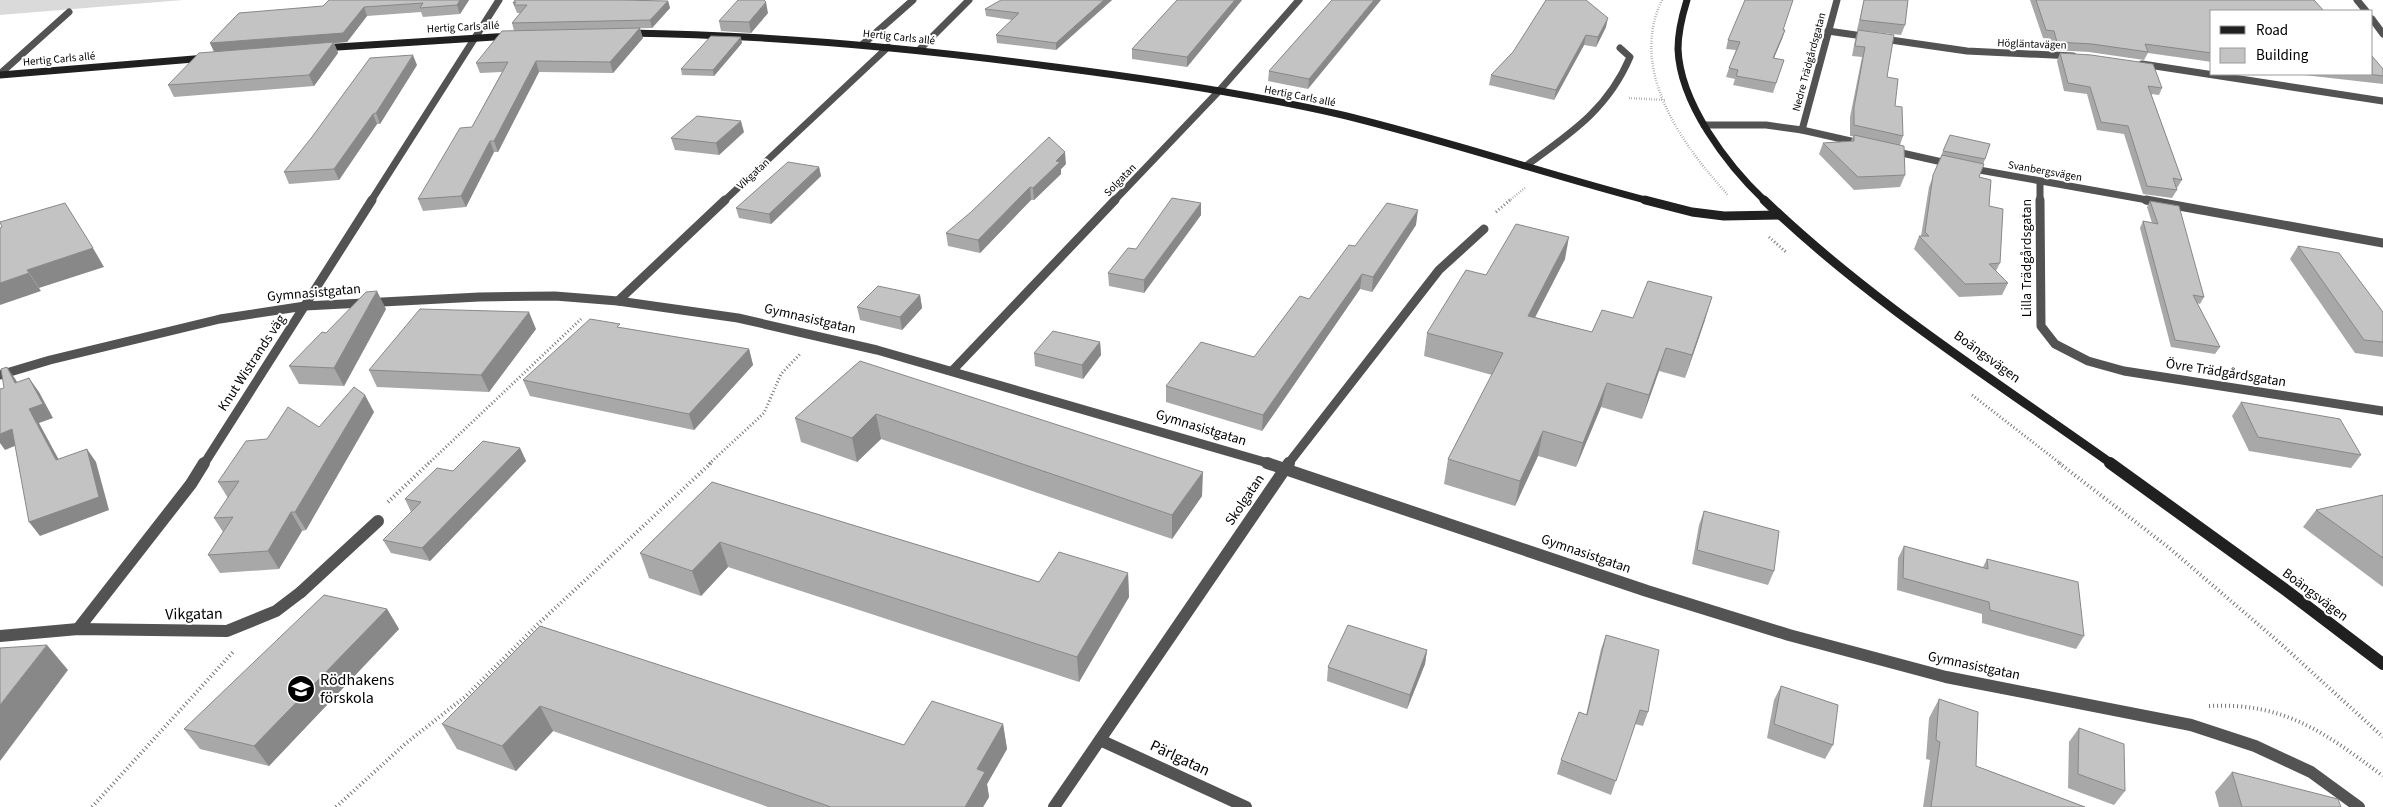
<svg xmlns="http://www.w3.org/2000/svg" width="2383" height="807" viewBox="0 0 2383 807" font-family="'Source Sans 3',sans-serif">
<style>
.green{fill:#dadada}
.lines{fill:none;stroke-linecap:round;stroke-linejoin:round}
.path-far2{stroke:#757575;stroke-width:2.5;stroke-dasharray:0.5 2;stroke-linecap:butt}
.path-far1{stroke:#757575;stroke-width:3;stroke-dasharray:1 2.5;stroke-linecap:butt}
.path{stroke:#757575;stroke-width:4;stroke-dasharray:1 3;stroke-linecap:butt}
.lane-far1{stroke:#535353;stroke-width:7}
.lane{stroke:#535353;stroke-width:12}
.street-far2{stroke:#535353;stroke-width:7}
.street-far1{stroke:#535353;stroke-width:9}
.street{stroke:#535353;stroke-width:12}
.secondary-far2{stroke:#202020;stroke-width:7}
.secondary-far1{stroke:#202020;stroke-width:9}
.secondary{stroke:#202020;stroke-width:12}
.wall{fill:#a8a8a8}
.shaded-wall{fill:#888}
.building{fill:#c3c3c3;stroke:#888}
.labels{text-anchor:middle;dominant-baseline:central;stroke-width:4;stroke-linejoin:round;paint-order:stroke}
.far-street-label{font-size:11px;fill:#000;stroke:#fff}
.street-label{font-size:14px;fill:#000;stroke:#fff}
.near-street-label{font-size:16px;fill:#000;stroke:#fff}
.near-poi-label{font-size:16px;fill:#000;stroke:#fff;text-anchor:start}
</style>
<rect width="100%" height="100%" fill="#fff"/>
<path class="green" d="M 0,0 L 183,0 L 0,15 Z"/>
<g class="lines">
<g class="path-far2">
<path d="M 1662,0 C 1628,70 1682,145 1728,195"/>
<path d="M 529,31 L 605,29"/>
<path d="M 1629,98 L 1665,100"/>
<path d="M 1509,201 L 1526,187"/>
</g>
<g class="path-far1">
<path d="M 1496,212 L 1510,200"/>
<path d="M 1769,237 L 1787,253"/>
<path d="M 1972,395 L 2061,464"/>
<path d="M 428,464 L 581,319"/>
<path d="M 709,464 L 764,413 L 781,374 L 801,353"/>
</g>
<g class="path">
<path d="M 2059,463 L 2168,547 L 2281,644 L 2383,737"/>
<path d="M 388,502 L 429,463"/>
<path d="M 2209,706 C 2285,702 2325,733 2383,776"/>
<path d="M 92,807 L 233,652"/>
<path d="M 336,807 L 405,744 L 466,696 L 537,625 L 711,463"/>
</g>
<g class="lane-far1">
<path d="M 863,44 L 913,0"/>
<path d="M 919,50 L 969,0"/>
<path d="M 0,74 L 69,12"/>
<path d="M 1527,165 C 1571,133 1608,109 1630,57 L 1620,48"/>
</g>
<path class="lane" d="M 301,592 L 378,521"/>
<g class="street-far2">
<path d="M 2357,0 L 2366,11"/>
<path d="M 2372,19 L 2383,34"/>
<path d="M 1828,31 L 1967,51 L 2073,56"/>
<path d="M 2142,64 L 2383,101"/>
<path d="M 1704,125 L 1766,125 L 1802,130 L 1864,144"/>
<path d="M 1802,130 L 1837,0"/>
<path d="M 1893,151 L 1951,164"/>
<path d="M 1968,168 L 2153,201"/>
<path d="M 2040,182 L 2040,201"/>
<path d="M 371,201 L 499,0"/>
<path d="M 724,201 L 888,47"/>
<path d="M 1114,201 L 1218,92 L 1299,0"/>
</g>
<g class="street-far1">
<path d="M 2040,200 L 2041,326 L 2055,344 L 2088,361 L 2124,371 L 2383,411"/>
<path d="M 2146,200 L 2383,243"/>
<path d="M 618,301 L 725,200"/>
<path d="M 952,371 L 1115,200"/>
<path d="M 0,375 L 50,360 L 220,319 L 305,306 L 479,297 L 555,296 L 618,301 L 738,318 L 877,350 L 1271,464"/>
<path d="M 204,464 L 372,200"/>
<path d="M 1288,464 L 1439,270 L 1484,229"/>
</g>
<g class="street">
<path d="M 1267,463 L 1647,591 L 1789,635 L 1946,677 L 2191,725 L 2255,746 L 2311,772 L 2359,807"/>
<path d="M 78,629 L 191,484 L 204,463"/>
<path d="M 0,636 L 78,629 L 227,631 L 276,611 L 301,592"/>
<path d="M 1100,740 L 1246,807"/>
<path d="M 1054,807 L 1289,463"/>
</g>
<g class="secondary-far2">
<path d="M 1687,0 C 1682,16 1678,32 1678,49 C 1680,103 1727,165 1765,201"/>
<path d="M 629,33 C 772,35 913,48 1055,67 C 1150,79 1245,93 1338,114 C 1443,139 1545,174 1649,201"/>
<path d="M 322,48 L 510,36"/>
<path d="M 0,75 L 206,58"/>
</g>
<g class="secondary-far1">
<path d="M 1645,200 L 1692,212 L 1724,216 L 1779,215"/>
<path d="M 1764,200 C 1869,301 1994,380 2112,464"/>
</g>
<path class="secondary" d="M 2110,463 L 2287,591 L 2383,664"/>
</g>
<g class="wall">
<path d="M 469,0 L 460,14 L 423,17 L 421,12 L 367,16 L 347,42 L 334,43 L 338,53 L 314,86 L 174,97 L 168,85 L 214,52 L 210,43 L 239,13 Z"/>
<path d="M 1112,0 L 1056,50 L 997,43 L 996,35 L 1012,20 L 986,16 L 985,9 Z"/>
<path d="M 1177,0 L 1242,0 L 1187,67 L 1132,59 L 1132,49 Z"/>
<path d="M 1332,0 L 1308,89 L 1268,81 L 1269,71 Z"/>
<path d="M 1864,0 L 1908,0 L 1905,25 L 1901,35 L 1857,30 Z"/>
<path d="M 2030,0 L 2314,0 L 2212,11 L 2212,62 L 2148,53 L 2144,60 L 2089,52 L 2054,50 L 2051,39 L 2043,38 Z"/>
<path d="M 668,1 L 670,8 L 652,28 L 514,31 L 512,23 L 520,13 L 517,13 L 513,3 Z"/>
<path d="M 768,13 L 751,33 L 721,31 L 719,21 Z"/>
<path d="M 1606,27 L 1596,47 L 1584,45 L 1554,100 L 1489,85 L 1491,75 L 1513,52 Z"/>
<path d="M 1783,30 L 1785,30 L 1782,39 L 1774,58 L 1784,60 L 1773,93 L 1733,85 L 1735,79 L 1726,77 L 1729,68 L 1736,50 L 1726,49 L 1728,40 Z"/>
<path d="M 1858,30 L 1887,77 L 1903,136 L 1900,145 L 1905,175 L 1900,187 L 1854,190 L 1819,154 L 1823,143 L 1851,141 L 1853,136 L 1850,136 L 1850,117 L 1862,57 L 1852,56 L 1855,40 Z"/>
<path d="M 643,38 L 613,73 L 539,72 L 498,152 L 494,152 L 466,207 L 423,211 L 418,199 L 472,127 L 502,72 L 480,73 L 476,63 Z"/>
<path d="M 742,43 L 714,76 L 682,75 L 681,69 Z"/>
<path d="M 2060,53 L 2162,88 L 2159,95 L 2151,94 L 2182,180 L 2177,188 L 2176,187 L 2177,190 L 2172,198 L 2143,194 L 2124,134 L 2097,130 L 2087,94 L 2064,91 L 2057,61 Z"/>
<path d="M 417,65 L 380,124 L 377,124 L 339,180 L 289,184 L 284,172 Z"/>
<path d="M 2383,69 L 2383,84 L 2295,74 L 2372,74 Z"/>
<path d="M 2265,74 L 2278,74 L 2277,75 Z"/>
<path d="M 744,132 L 719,155 L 675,150 L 671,138 Z"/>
<path d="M 1990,144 L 1979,177 L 1989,206 L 2000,263 L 1996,271 L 2008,283 L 2002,295 L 1959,297 L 1914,249 L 1919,236 L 1921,236 L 1929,187 L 1943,151 Z"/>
<path d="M 1066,164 L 1061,169 L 1061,174 L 1034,200 L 1031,200 L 980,253 L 948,246 L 946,233 Z"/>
<path d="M 819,167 L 821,176 L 771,224 L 739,218 L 736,208 Z"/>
<path d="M 2150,201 L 2204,297 L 2200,304 L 2197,303 L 2220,347 L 2215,354 L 2171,347 L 2140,228 L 2143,221 L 2152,223 L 2147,207 Z"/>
<path d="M 1201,203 L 1201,215 L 1144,293 L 1109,286 L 1108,273 L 1136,249 Z"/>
<path d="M 1416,225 L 1372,292 L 1360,289 L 1262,431 L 1166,402 L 1166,386 L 1254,357 L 1309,299 L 1355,246 Z"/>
<path d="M 2298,246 L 2383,312 L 2383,357 L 2355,353 L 2290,259 Z"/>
<path d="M 1565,259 L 1535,317 L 1592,332 L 1633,318 L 1705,320 L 1685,378 L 1659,371 L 1642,419 L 1601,407 L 1576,467 L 1538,456 L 1515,506 L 1444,484 L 1448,459 L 1492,375 L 1424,356 L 1427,333 L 1486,275 Z"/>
<path d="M 920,295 L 922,308 L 902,330 L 860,320 L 857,307 Z"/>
<path d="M 386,309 L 344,386 L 299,384 L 289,366 L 326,333 Z"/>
<path d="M 621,328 L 749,349 L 753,365 L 694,430 L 530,396 L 523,380 Z"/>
<path d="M 536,329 L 489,392 L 377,387 L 369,370 Z"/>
<path d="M 1100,342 L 1101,355 L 1083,379 L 1035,366 L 1034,353 Z"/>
<path d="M 860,361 L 1202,496 L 1172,539 L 881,439 L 857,462 L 801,442 L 795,418 Z"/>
<path d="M 2241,402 L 2361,455 L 2351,468 L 2249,451 L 2232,416 Z"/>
<path d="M 374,412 L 306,530 L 302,531 L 279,569 L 220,573 L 208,555 L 223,532 L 214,518 L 228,498 L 218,482 L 267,439 L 319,427 Z"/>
<path d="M 520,448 L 526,461 L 430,561 L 391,553 L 383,540 L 411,512 L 405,499 L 453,471 Z"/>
<path d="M 712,482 L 1039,582 L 1128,573 L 1129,597 L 1079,682 L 728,567 L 701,596 L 649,578 L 640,553 Z"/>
<path d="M 2383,495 L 2383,587 L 2303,527 L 2316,510 Z"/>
<path d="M 1704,511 L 1774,571 L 1768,585 L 1692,564 L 1699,525 Z"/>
<path d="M 1904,546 L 1983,567 L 1987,559 L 2084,636 L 2076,649 L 1982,623 L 1982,614 L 1897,590 L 1898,558 Z"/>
<path d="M 387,609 L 399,629 L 269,766 L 200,749 L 184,729 Z"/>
<path d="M 540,626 L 904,745 L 1003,724 L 1007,749 L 987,784 L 989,797 L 983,807 L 768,807 L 553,731 L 516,771 L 457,749 L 442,724 Z"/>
<path d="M 1606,635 L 1648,712 L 1643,726 L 1635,724 L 1611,795 L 1557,774 L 1561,760 L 1586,715 L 1601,649 Z"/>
<path d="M 1427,650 L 1425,664 L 1407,709 L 1327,681 L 1328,667 Z"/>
<path d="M 1781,686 L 1833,745 L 1825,759 L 1767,738 L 1774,700 Z"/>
<path d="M 1939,699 L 1976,766 L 2085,807 L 1923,807 L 1930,760 L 1926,759 L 1929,718 Z"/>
<path d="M 2079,728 L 2125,791 L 2114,805 L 2068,788 L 2069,742 Z"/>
<path d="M 2232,772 L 2341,807 L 2219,807 L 2215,792 Z"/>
</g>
<g class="shaded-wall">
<path d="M 460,0 L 469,0 L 460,14 L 457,5 Z"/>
<path d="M 1104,0 L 1112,0 L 1056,50 L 1056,43 Z"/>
<path d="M 1235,0 L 1242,0 L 1187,67 L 1187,57 Z"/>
<path d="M 1374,0 L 1381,0 L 1308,89 L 1309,79 Z"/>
<path d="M 668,1 L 670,8 L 652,28 L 650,20 Z"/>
<path d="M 766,2 L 768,13 L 751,33 L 749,22 Z"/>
<path d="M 364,7 L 367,16 L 347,42 L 334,43 L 338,53 L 314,86 L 309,75 L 215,53 L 210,43 Z"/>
<path d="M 1608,18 L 1606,27 L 1596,47 L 1598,37 Z"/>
<path d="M 640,28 L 643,38 L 613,73 L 610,62 Z"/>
<path d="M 1785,30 L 1782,39 L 1770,67 L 1773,58 Z"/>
<path d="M 1586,35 L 1584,45 L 1554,100 L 1556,90 Z"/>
<path d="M 741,37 L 742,43 L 714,76 L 713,70 Z"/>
<path d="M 413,55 L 417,65 L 380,124 L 376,113 Z"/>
<path d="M 536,61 L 539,72 L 498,152 L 494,141 Z"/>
<path d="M 373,114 L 377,124 L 339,180 L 334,169 Z"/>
<path d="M 741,121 L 744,132 L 719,155 L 716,143 Z"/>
<path d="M 490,141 L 494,152 L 466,207 L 461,196 Z"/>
<path d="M 1065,152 L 1066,164 L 1061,169 L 1061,174 L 1034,200 L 1033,188 L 1056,161 Z"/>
<path d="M 819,167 L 821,176 L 771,224 L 769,214 Z"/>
<path d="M 1030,187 L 1031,200 L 980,253 L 978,240 Z"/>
<path d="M 1201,203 L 1201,215 L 1144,293 L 1144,280 Z"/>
<path d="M 1418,210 L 1416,225 L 1372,292 L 1373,277 Z"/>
<path d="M 1569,237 L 1565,259 L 1524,339 L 1528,316 Z"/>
<path d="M 93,248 L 104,267 L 39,288 L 27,270 Z"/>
<path d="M 29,273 L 41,291 L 0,305 L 0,283 Z"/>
<path d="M 1362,274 L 1360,289 L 1262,431 L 1263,415 Z"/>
<path d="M 377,291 L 386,309 L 344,386 L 334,368 Z"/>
<path d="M 920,295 L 922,308 L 902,330 L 900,317 Z"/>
<path d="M 1712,297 L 1705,320 L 1685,378 L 1692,355 Z"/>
<path d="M 529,312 L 536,329 L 489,392 L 481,375 Z"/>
<path d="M 1100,342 L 1101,355 L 1083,379 L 1082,365 Z"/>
<path d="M 1666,348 L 1659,371 L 1642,419 L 1649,395 Z"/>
<path d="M 749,349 L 753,365 L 694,430 L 689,414 Z"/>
<path d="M 7,367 L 16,380 L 25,397 L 15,383 Z"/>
<path d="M 29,378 L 39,392 L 53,418 L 39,423 L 66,473 L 56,460 L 29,409 Z"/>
<path d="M 1607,383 L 1601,407 L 1576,467 L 1583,443 Z"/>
<path d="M 365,395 L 374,412 L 306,530 L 295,512 Z"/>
<path d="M 876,414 L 881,439 L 857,462 L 852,438 Z"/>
<path d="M 12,429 L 22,443 L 5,450 L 0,443 L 0,434 Z"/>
<path d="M 1543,431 L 1538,456 L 1515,506 L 1520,481 Z"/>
<path d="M 520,448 L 526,461 L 430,561 L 422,548 Z"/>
<path d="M 87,449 L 96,462 L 109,510 L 40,536 L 29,522 Z"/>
<path d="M 1203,472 L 1202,496 L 1172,539 L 1172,515 Z"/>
<path d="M 291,512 L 302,531 L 279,569 L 268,551 Z"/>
<path d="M 720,542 L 728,567 L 701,596 L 692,571 Z"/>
<path d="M 1128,573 L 1129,597 L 1079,682 L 1077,657 Z"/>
<path d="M 387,609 L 399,629 L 269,766 L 254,746 Z"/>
<path d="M 47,645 L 68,670 L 0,761 L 0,705 Z"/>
<path d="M 1427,650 L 1425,664 L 1407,709 L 1410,695 Z"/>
<path d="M 540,706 L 553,731 L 516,771 L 502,746 Z"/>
<path d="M 1003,724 L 1007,749 L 987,784 L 989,797 L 983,807 L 965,807 L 977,769 Z"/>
</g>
<g class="building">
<path d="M 329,0 L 460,0 L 457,5 L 420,8 L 423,3 L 364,7 L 343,33 L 210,43 L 239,13 L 323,6 Z"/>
<path d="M 515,0 L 620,0 L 668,1 L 650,20 L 512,23 L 527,5 L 514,5 L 516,2 L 513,3 Z"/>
<path d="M 738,0 L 764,0 L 766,2 L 749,22 L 719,21 Z"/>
<path d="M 1001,0 L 1104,0 L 1056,43 L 996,35 L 1019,13 L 985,9 Z"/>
<path d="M 1177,0 L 1235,0 L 1187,57 L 1132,49 Z"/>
<path d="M 1332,0 L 1374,0 L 1309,79 L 1269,71 Z"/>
<path d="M 1546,0 L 1586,0 L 1608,18 L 1598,37 L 1586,35 L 1556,90 L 1491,75 L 1513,52 Z"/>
<path d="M 1745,0 L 1793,0 L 1783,30 L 1785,30 L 1773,58 L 1784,60 L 1776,83 L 1736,76 L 1738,70 L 1729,68 L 1740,42 L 1728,40 Z"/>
<path d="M 1864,0 L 1908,0 L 1905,25 L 1860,20 Z"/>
<path d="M 2036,0 L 2314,0 L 2324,11 L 2212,11 L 2212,53 L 2145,44 L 2148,52 L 2092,44 L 2057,42 L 2054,31 L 2046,30 Z"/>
<path d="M 640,28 L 610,62 L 536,61 L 494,141 L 490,141 L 461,196 L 418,199 L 460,128 L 472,127 L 508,62 L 476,63 L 502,31 Z"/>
<path d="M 1858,30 L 1894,35 L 1887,77 L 1898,79 L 1895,106 L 1902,107 L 1903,136 L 1854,125 L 1854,107 L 1865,47 L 1855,46 Z"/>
<path d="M 711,36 L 741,37 L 713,70 L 681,69 Z"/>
<path d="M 334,42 L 309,75 L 168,85 L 199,53 Z"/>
<path d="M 2060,53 L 2091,55 L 2153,64 L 2162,88 L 2148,86 L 2182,180 L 2173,178 L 2177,190 L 2147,186 L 2128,126 L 2101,122 L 2090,87 L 2068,83 Z"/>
<path d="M 413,55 L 376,113 L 373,114 L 334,169 L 284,172 L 312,137 L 370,58 Z"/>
<path d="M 2372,56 L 2383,69 L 2383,76 L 2368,74 L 2372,74 Z"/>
<path d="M 697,116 L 741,121 L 716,143 L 671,138 Z"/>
<path d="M 1854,135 L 1904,146 L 1905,175 L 1858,177 L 1823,143 L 1854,141 Z"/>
<path d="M 1950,135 L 1990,144 L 1985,159 L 1943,151 Z"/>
<path d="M 1049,137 L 1065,152 L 1056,161 L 1060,162 L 1033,188 L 1030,187 L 978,240 L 946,233 L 971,212 Z"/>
<path d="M 1942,155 L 1984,164 L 1979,177 L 1991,180 L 1989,206 L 2003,209 L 2000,263 L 1989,264 L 2008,283 L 1965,284 L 1919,236 L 1929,236 L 1925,232 L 1933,175 Z"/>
<path d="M 788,162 L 819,167 L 769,214 L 736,208 Z"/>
<path d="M 1172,198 L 1201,203 L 1144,280 L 1108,273 L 1128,248 L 1136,249 Z"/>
<path d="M 2150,201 L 2179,206 L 2204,297 L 2193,295 L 2220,347 L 2175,340 L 2143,221 L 2158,224 Z"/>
<path d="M 65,203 L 93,248 L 27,270 L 29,273 L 0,283 L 0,228 L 2,227 L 0,222 Z"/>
<path d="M 1387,203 L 1418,210 L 1373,277 L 1362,274 L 1263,415 L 1166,386 L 1201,342 L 1254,357 L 1300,296 L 1309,299 L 1349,245 L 1355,246 Z"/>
<path d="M 1516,224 L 1569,237 L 1528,316 L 1592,332 L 1602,310 L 1633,318 L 1648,281 L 1712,297 L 1692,355 L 1666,348 L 1649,395 L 1607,383 L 1583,443 L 1543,431 L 1520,481 L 1448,459 L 1503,353 L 1427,333 L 1466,270 L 1486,275 Z"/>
<path d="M 2298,246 L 2339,253 L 2383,312 L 2383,342 L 2364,340 Z"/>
<path d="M 878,286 L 920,295 L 900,317 L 857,307 Z"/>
<path d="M 377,291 L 334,368 L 289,366 L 322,332 L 326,333 L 366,292 Z"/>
<path d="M 420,309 L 529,312 L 481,375 L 369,370 Z"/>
<path d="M 590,319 L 620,324 L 617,327 L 749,349 L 689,414 L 523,380 Z"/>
<path d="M 1053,331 L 1100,342 L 1082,365 L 1034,353 Z"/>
<path d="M 860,361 L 1203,472 L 1172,515 L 876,414 L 852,438 L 795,418 Z"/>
<path d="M 7,367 L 15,383 L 29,378 L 43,404 L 29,409 L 56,460 L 87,449 L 99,497 L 29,522 L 12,429 L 0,434 L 0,389 L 4,388 L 1,369 Z"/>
<path d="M 354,387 L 365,395 L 295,512 L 291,512 L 268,551 L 208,555 L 233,517 L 214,518 L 239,481 L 218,482 L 246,441 L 267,439 L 288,407 L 319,427 Z"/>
<path d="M 2241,402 L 2340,419 L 2361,455 L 2258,437 Z"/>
<path d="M 483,441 L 520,448 L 422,548 L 383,540 L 421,502 L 405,499 L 437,468 L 453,471 Z"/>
<path d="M 712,482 L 1039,582 L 1059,552 L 1128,573 L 1077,657 L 720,542 L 692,571 L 640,553 Z"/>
<path d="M 2383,495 L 2383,558 L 2316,510 Z"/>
<path d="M 1704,511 L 1779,531 L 1774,571 L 1697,550 Z"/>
<path d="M 1904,546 L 1988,569 L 1987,559 L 2078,582 L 2084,636 L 1990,610 L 1989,602 L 1903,578 Z"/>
<path d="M 324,595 L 387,609 L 254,746 L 184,729 Z"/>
<path d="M 1348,625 L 1427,650 L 1410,695 L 1328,667 Z"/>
<path d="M 540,626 L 904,745 L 932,701 L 1003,724 L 977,769 L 985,772 L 965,807 L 831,807 L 540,706 L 502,746 L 442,724 Z"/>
<path d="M 1606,635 L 1659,650 L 1648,712 L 1640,710 L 1616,781 L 1561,760 L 1579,712 L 1587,715 Z"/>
<path d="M 47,645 L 0,705 L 0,648 Z"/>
<path d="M 1781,686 L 1838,705 L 1833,745 L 1774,724 Z"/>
<path d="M 1939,699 L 1978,712 L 1976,766 L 2085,807 L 1931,807 L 1940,742 L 1936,740 Z"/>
<path d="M 2079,728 L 2124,744 L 2125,791 L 2078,774 Z"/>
<path d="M 2232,772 L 2338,799 L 2341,807 L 2242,807 Z"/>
</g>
<defs>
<g id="school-disc" transform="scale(1.4375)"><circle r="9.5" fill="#000" stroke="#fff"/><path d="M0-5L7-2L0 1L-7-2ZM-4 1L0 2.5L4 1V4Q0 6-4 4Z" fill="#fff"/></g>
</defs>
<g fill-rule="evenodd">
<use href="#school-disc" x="301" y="689"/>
</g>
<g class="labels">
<g class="far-street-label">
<text transform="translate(463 27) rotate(-3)">Hertig Carls allé</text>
<text transform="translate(899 37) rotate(6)">Hertig Carls allé</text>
<text transform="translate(2032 44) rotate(2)">Högläntavägen</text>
<text transform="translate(59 59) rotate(-5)">Hertig Carls allé</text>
<text transform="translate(1809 62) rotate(-75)">Nedre Trädgårdsgatan</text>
<text transform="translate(1300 96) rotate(11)">Hertig Carls allé</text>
<text transform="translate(2045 171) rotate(10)">Svanbergsvägen</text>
<text transform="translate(753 174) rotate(-43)">Vikgatan</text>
<text transform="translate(1120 180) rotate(-46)">Solgatan</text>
</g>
<g class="street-label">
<text transform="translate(2027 258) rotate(-90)">Lilla Trädgårdsgatan</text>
<text transform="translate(314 293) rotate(-5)">Gymnasistgatan</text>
<text transform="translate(810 319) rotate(13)">Gymnasistgatan</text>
<text transform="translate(1987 357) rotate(36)">Boängsvägen</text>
<text transform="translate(252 363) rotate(-57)">Knut Wistrands väg</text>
<text transform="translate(2226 373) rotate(9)">Övre Trädgårdsgatan</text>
<text transform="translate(1201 428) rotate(17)">Gymnasistgatan</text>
<text transform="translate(1245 500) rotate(-56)">Skolgatan</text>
<text transform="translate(1586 554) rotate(19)">Gymnasistgatan</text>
<text transform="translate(2315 595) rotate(37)">Boängsvägen</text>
<text transform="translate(1974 666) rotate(12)">Gymnasistgatan</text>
</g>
<g class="near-street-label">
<text transform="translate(194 614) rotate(-1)">Vikgatan</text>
<text transform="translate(1180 758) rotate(25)">Pärlgatan</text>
</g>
<g class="near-poi-label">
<text x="320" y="680">Rödhakens<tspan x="320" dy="18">förskola</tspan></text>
</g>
</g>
<rect x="2210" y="10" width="162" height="65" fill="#ffffff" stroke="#999999"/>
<rect x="2220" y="26" width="25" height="8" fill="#202020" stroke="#999999"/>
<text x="2256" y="35" font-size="15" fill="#000000">Road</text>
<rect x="2220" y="48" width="25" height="15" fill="#c3c3c3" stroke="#999999"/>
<text x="2256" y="60" font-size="15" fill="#000000">Building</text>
</svg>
